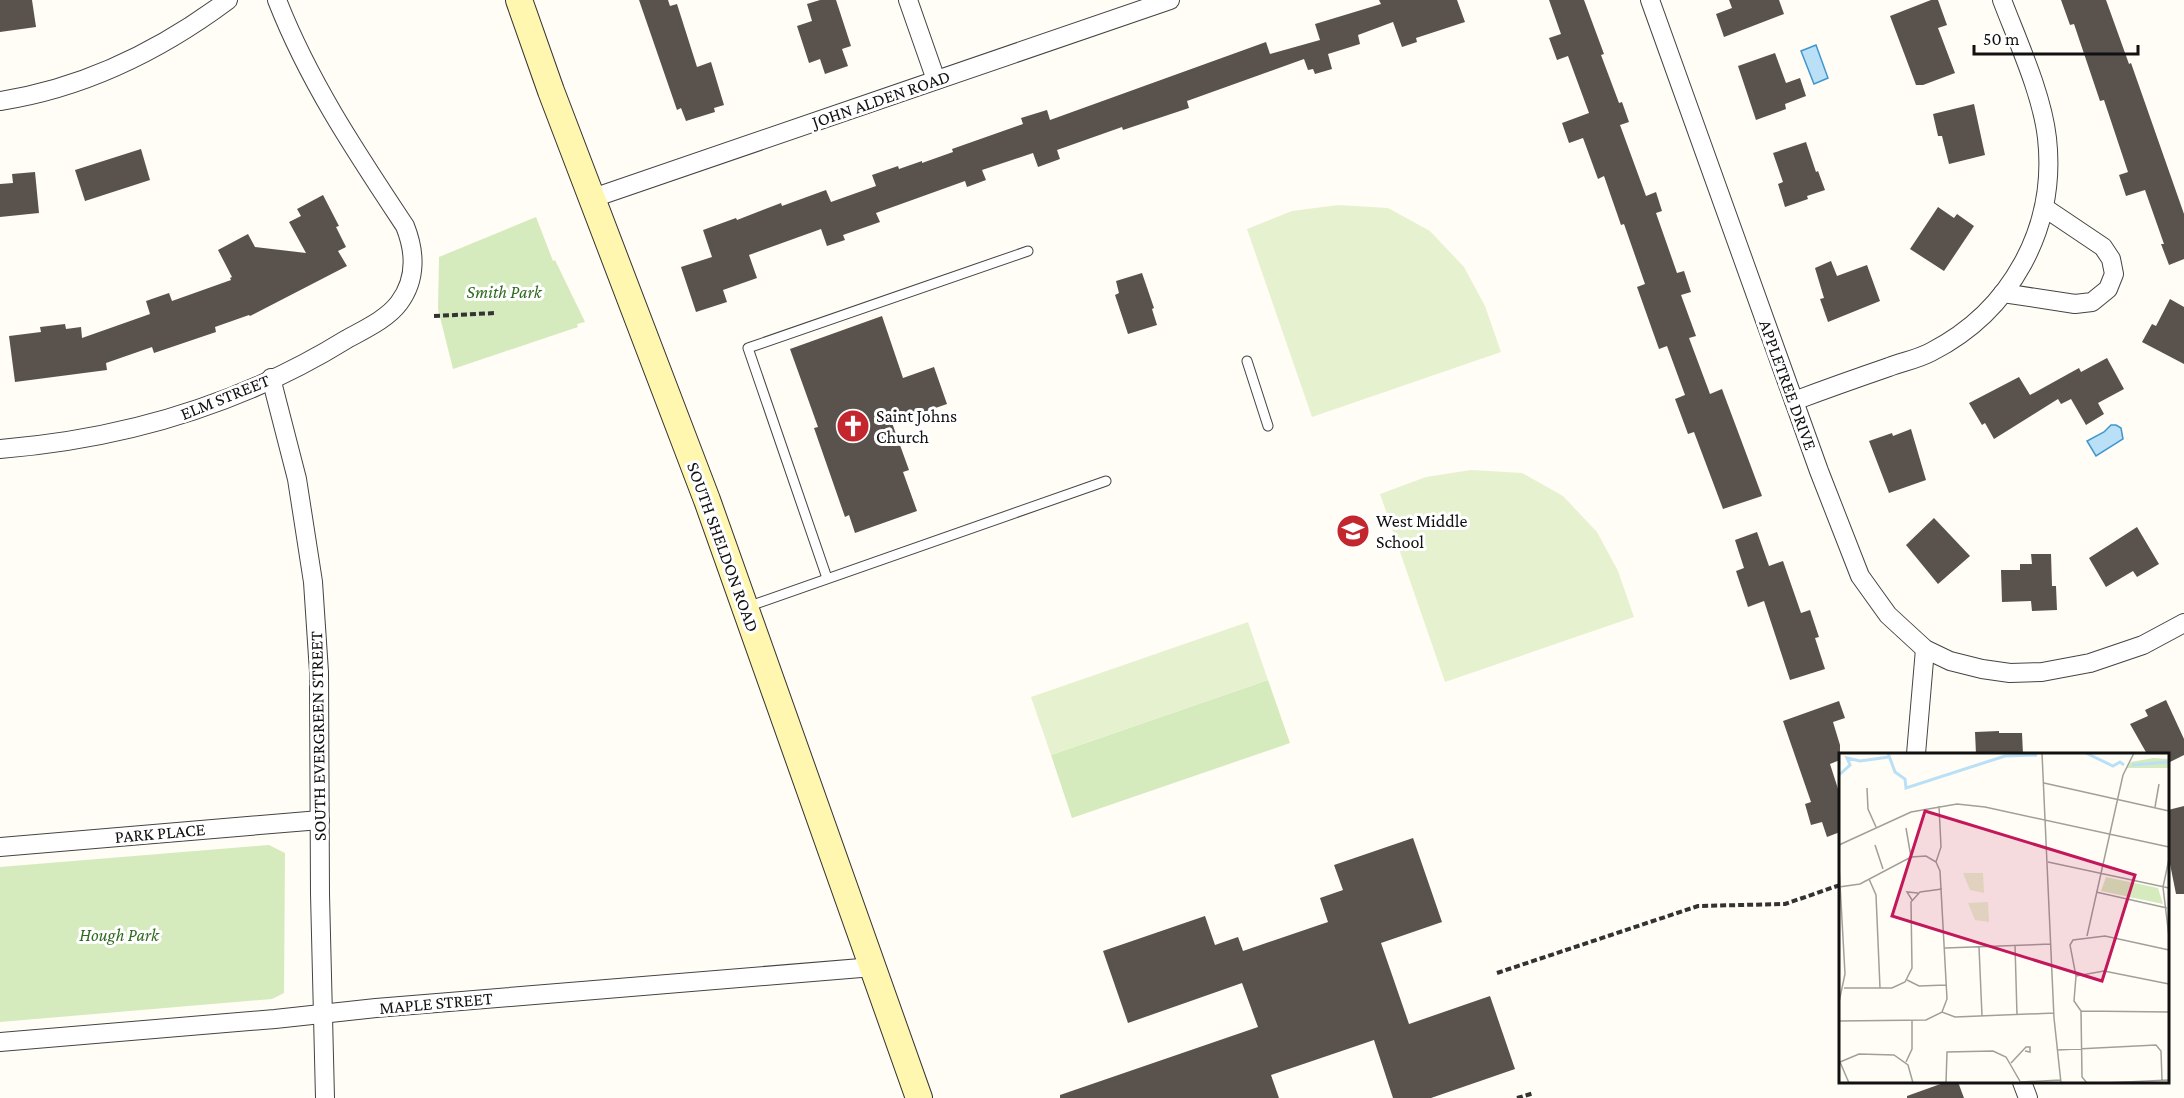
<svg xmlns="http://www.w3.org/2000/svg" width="2184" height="1098" viewBox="0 0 2184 1098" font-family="'Crimson Pro',serif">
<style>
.green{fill:#d5ebbd}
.pitch{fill:#e6f2cf}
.water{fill:#b9e0f7;stroke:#3f96cf;stroke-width:1.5}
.building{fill:#5a524d}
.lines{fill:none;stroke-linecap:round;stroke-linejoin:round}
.lane-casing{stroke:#444;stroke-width:11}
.street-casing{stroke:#444;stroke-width:20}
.secondary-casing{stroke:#333;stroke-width:28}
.path{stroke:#333;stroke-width:4;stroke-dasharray:6 3;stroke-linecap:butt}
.lane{stroke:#fff;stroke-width:9}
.street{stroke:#fff;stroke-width:18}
.secondary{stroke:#fff6b0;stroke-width:26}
.labels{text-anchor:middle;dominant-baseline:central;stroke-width:6;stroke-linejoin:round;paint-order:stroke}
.street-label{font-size:18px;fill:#111;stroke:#fff}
.park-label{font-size:18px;font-style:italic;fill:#2f6b1f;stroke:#fff}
.poi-label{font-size:18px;fill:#111;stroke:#fff;text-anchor:start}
.inset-river{fill:none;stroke:#b9e0f7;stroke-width:3}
.inset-road{fill:none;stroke:#a09f9a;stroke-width:1.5}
.view{fill:#c2185b;fill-opacity:0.15;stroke:#c2185b;stroke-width:3}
.inset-edge{fill:none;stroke:#111;stroke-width:3}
</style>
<rect width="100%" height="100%" fill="#fffdf5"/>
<g class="green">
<path d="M 536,217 L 553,261 L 555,260 L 585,322 L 577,324 L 578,327 L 453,369 L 438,309 L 439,257 Z"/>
<path d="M 1268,680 L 1290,743 L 1072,818 L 1051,755 Z"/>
<path d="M 269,845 L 285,853 L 284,993 L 272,999 L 0,1022 L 0,867 Z"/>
</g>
<g class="pitch">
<path d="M 1338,205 L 1388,208 L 1430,231 L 1464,267 L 1485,306 L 1501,352 L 1312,417 L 1247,229 L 1292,211 Z"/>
<path d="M 1471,470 L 1522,473 L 1563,496 L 1597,532 L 1618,571 L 1634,617 L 1445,682 L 1380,494 L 1426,477 Z"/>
<path d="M 1248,622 L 1268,680 L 1051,755 L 1031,697 Z"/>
</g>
<g class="water">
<path d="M 1816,45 L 1828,78 L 1814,84 L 1801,51 Z"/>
<path d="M 2111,425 L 2116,425 L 2121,428 L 2123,439 L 2096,456 L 2087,441 L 2104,432 Z"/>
</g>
<g class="building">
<path d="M 0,0 L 32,0 L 36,27 L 0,32 Z"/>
<path d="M 639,0 L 668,0 L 670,6 L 677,4 L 697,67 L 711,62 L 724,105 L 714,108 L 715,112 L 686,121 L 681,108 L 677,110 Z"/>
<path d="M 820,0 L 836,0 L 851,46 L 842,49 L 848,66 L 825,74 L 820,59 L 809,63 L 797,26 L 812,21 L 807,4 Z"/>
<path d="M 1379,0 L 1457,0 L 1465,22 L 1416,38 L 1417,42 L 1402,47 L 1393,22 L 1358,35 L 1360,44 L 1328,54 L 1332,69 L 1315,74 L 1313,69 L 1308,70 L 1304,59 L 1187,101 L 1189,108 L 1123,130 L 1122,127 L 1057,150 L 1060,159 L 1038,167 L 1033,153 L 982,170 L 986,180 L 967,187 L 965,181 L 876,213 L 880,222 L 843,235 L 845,240 L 827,246 L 821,229 L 749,255 L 757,278 L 723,290 L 727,302 L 696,312 L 681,267 L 712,257 L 703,230 L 736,218 L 737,220 L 781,203 L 782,206 L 826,190 L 831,202 L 876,186 L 872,175 L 898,166 L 899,169 L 922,161 L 922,163 L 953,152 L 952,149 L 1023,124 L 1021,118 L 1047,110 L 1050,120 L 1266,42 L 1270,54 L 1320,40 L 1315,24 L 1381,4 Z"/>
<path d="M 1549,0 L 1584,0 L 1604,54 L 1601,55 L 1619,103 L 1622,102 L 1629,122 L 1620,125 L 1646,196 L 1656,192 L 1662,211 L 1656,213 L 1677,273 L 1684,271 L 1691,292 L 1681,295 L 1696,336 L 1689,338 L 1710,394 L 1722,389 L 1762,496 L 1723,509 L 1694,432 L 1688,434 L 1675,399 L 1685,395 L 1667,346 L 1659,349 L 1637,287 L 1645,284 L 1624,224 L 1621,225 L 1604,176 L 1598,179 L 1583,138 L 1569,143 L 1562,123 L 1589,113 L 1568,56 L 1557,60 L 1549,38 L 1561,34 Z"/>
<path d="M 1729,0 L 1779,0 L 1784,14 L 1724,37 L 1716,14 L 1732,8 Z"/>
<path d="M 1931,0 L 1938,0 L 1947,25 L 1938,28 L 1955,73 L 1923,85 L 1916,85 L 1890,16 Z"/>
<path d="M 2061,0 L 2106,0 L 2129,64 L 2131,63 L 2184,214 L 2184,259 L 2169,265 L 2161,244 L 2164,244 L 2145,190 L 2126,196 L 2119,175 L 2128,172 L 2104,100 L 2100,101 L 2074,24 L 2070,25 Z"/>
<path d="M 1775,53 L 1786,83 L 1800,78 L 1806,96 L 1785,104 L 1786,109 L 1756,120 L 1738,66 Z"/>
<path d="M 1974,104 L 1985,155 L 1949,164 L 1942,136 L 1938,136 L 1933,114 Z"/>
<path d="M 1806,142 L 1816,172 L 1818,171 L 1825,190 L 1807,196 L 1808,199 L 1785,207 L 1778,184 L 1783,182 L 1773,153 Z"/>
<path d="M 141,149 L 150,180 L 85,201 L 75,170 Z"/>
<path d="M 35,172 L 39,213 L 0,217 L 0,184 L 13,183 L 12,174 Z"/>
<path d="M 323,195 L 339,226 L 336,227 L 346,247 L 338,251 L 347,266 L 250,316 L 249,315 L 215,327 L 216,332 L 154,353 L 152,347 L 106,363 L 107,370 L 15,382 L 9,336 L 41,332 L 40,327 L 65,324 L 66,329 L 81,327 L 82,338 L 150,314 L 146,301 L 169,293 L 172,301 L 231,280 L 230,278 L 232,277 L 218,250 L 248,234 L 255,247 L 306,253 L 289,222 L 301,216 L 297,209 Z"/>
<path d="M 1938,207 L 1954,218 L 1957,214 L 1974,226 L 1944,271 L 1910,249 Z"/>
<path d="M 1831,261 L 1837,276 L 1867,265 L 1880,301 L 1828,322 L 1820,299 L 1824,298 L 1815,268 Z"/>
<path d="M 1142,273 L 1154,308 L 1152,309 L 1157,325 L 1128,334 L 1115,295 L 1119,293 L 1116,281 Z"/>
<path d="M 2170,299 L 2184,307 L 2184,364 L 2142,342 L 2152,324 L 2156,326 Z"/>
<path d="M 882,316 L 903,378 L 934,367 L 947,404 L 892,423 L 909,470 L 903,472 L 917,511 L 855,533 L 849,515 L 845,517 L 814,428 L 818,427 L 790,349 Z"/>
<path d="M 2107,358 L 2124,389 L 2098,403 L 2104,414 L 2086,425 L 2071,399 L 2061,404 L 2058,399 L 1994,439 L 1985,423 L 1982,425 L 1969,403 L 2019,377 L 2030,395 L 2079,368 L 2081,372 Z"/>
<path d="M 1911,429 L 1926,480 L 1889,493 L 1869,441 L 1892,433 L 1893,436 Z"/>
<path d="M 1934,518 L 1970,556 L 1938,584 L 1906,545 Z"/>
<path d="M 2137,527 L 2159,564 L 2137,577 L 2133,571 L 2106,587 L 2089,558 Z"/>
<path d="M 1757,532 L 1769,566 L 1783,561 L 1801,613 L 1810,610 L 1819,637 L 1815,638 L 1825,669 L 1790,680 L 1764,601 L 1748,607 L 1736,571 L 1744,568 L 1735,540 Z"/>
<path d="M 2031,554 L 2051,554 L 2052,586 L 2056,586 L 2057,610 L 2032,611 L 2031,601 L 2002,602 L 2001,570 L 2020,570 L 2020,564 L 2032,564 Z"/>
<path d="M 2166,700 L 2184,739 L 2184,755 L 2168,763 L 2168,754 L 2147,754 L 2130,724 L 2148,716 L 2145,710 Z"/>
<path d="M 1839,701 L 1845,718 L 1833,722 L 1840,745 L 1840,760 L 1830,764 L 1840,795 L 1840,832 L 1827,837 L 1822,822 L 1811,825 L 1805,804 L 1811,802 L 1783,721 Z"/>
<path d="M 1999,731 L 1999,733 L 2022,733 L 2023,754 L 1976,754 L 1975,732 Z"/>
<path d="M 2184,806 L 2184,894 L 2176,894 L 2168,854 L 2168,810 Z"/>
<path d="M 1413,838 L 1442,922 L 1381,943 L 1409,1024 L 1490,996 L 1515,1069 L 1431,1098 L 1393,1098 L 1374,1040 L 1271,1075 L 1279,1098 L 1060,1098 L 1060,1095 L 1258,1027 L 1242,983 L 1128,1023 L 1103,951 L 1205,916 L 1215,945 L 1238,937 L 1243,951 L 1328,922 L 1320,898 L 1343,890 L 1334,865 Z"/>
<path d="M 1946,1082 L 1958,1082 L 1964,1098 L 1907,1098 L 1907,1096 Z"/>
</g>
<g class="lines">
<g class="lane-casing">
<g id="lane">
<path d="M 1247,361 L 1268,426"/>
<path d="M 827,578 L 748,348 L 1028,251"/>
<path d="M 747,607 L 1106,481"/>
</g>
</g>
<g class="street-casing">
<g id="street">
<path d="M 908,0 L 936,80"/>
<path d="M 1650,0 L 1819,471 L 1860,576 L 1888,615 L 1925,649 L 1950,661 L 1982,669 L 2010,673 L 2042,672 L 2090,663 L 2143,645 L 2184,623"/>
<path d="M 0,101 C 84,88 161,50 228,0"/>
<path d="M 593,198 L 1170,0"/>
<path d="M 2003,293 L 2075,304 L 2092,302 L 2108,289 L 2114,274 L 2111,259 L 2103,247 L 2045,208"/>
<path d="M 271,378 L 297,479 L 313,582 L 319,672 L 320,894 L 325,1098"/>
<path d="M 1794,401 C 1826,389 1857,378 1889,367 C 1902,362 1918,359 1931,352 C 2011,311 2057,228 2047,138 C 2042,94 2018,42 2002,0"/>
<path d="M 0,449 C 123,439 242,404 347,339 C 365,329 387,319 399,303 C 417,279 415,251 405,226 C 356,152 309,82 277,0"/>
<path d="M 1916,754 L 1925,649"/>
<path d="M 0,847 L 320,820"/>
<path d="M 0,1042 L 275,1019 L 376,1008 L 873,967"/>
<path d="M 2022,1082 L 2028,1098"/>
</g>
</g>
<g class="secondary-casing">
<path id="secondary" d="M 519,0 L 551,91 L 707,500 L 919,1098"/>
</g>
<g class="path">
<path d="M 434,316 L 496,313"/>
<path d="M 1497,973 L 1698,906 L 1785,904 L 1840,885"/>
<path d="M 1517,1098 L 1534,1093"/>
</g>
<use href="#lane" class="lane"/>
<use href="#street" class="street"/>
<use href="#secondary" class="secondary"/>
</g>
<defs>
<g id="church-disc" transform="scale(1.725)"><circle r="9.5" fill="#c4262e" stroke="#fff"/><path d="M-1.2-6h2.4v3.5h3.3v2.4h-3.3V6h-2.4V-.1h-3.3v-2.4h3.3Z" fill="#fff"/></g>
<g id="school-disc" transform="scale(1.725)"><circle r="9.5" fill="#c4262e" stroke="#fff"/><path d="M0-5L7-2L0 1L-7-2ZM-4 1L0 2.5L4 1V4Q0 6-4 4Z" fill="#fff"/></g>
</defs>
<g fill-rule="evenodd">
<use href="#church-disc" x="853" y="426"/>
<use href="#school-disc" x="1353" y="531"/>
</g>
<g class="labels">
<g class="street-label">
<text transform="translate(881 99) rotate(-19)">JOHN ALDEN ROAD</text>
<text transform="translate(1788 385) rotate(70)">APPLETREE DRIVE</text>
<text transform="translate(225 397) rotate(-22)">ELM STREET</text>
<text transform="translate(723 547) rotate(70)">SOUTH SHELDON ROAD</text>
<text transform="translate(318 736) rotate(-91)">SOUTH EVERGREEN STREET</text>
<text transform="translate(160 833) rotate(-5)">PARK PLACE</text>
<text transform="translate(436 1003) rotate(-5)">MAPLE STREET</text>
</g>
<g class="park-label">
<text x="504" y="292">Smith Park</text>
<text x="119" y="935">Hough Park</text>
</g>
<g class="poi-label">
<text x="876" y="416">Saint Johns<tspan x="876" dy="21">Church</tspan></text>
<text x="1376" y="521">West Middle<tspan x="1376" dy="21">School</tspan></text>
</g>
</g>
<g transform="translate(1839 753)">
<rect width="330" height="330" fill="#fffdf5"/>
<path d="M 314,5 L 330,6 L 330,15 L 288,15 L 292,9 ZM 267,124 L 319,135 L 324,151 L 262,138 Z" fill="#d5ebbd"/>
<path d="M 124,120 L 144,120 L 145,140 L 131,137 ZM 149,149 L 150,169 L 136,167 L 129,150 Z" fill="#e6f2cf"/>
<path class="inset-river" d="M 49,0 L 56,19 L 66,26 L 67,35 L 166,3 L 198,2M 247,0 L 274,13 L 281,9 L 285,12M 293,12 L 330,9M 0,22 L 11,12 L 8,5 L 21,8 L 50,4"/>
<path class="inset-road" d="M 203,0 L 215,265 L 222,330M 205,30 L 330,58M 28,35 L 29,56 L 37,74M 100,53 L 102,94 L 97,109 L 101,118 L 108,246 L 103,259M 316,54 L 320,31M 67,75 L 72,104M 0,92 L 72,59 L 118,51 L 146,54 L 330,94M 36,92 L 44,116M 330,106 L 324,134 L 330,184M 209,109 L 330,135M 0,113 L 6,221 L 0,249M 30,126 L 37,142 L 41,235M 0,134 L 21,131 L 72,104 L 87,103 L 97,109M 257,139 L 328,155M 73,147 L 68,139 L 79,140M 248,183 L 284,22 L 295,0M 176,192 L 178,262M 140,194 L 143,263M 106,195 L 212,191M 237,223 L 265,218 L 330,231M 68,227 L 80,233 L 107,232M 5,235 L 53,235 L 66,229 L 73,215 L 72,149 L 81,139 L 103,136M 242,258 L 235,248 L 237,223 L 231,192 L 234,187 L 266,183 L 330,197M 242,258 L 330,259M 242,258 L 243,324 L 248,330M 0,268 L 87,267 L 103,259 L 116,264 L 215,260M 218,297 L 317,292 L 322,298 L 323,327M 1,309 L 20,301 L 55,302 L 69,312 L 74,330M 1,309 L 10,330M 67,309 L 73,296 L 73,268M 172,310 L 187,294 L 191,294 L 191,299 L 186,298M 182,329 L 222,327M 107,330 L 108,299 L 154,298 L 167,304 L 182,330M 266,330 L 330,327"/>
<path class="view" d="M 86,58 L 296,122 L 263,228 L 53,163 Z"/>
<rect width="330" height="330" class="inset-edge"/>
</g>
<path d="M1974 45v9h164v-9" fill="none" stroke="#111111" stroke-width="3"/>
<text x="1983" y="45" font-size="18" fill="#111111" stroke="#ffffff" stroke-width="4.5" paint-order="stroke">50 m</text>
</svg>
